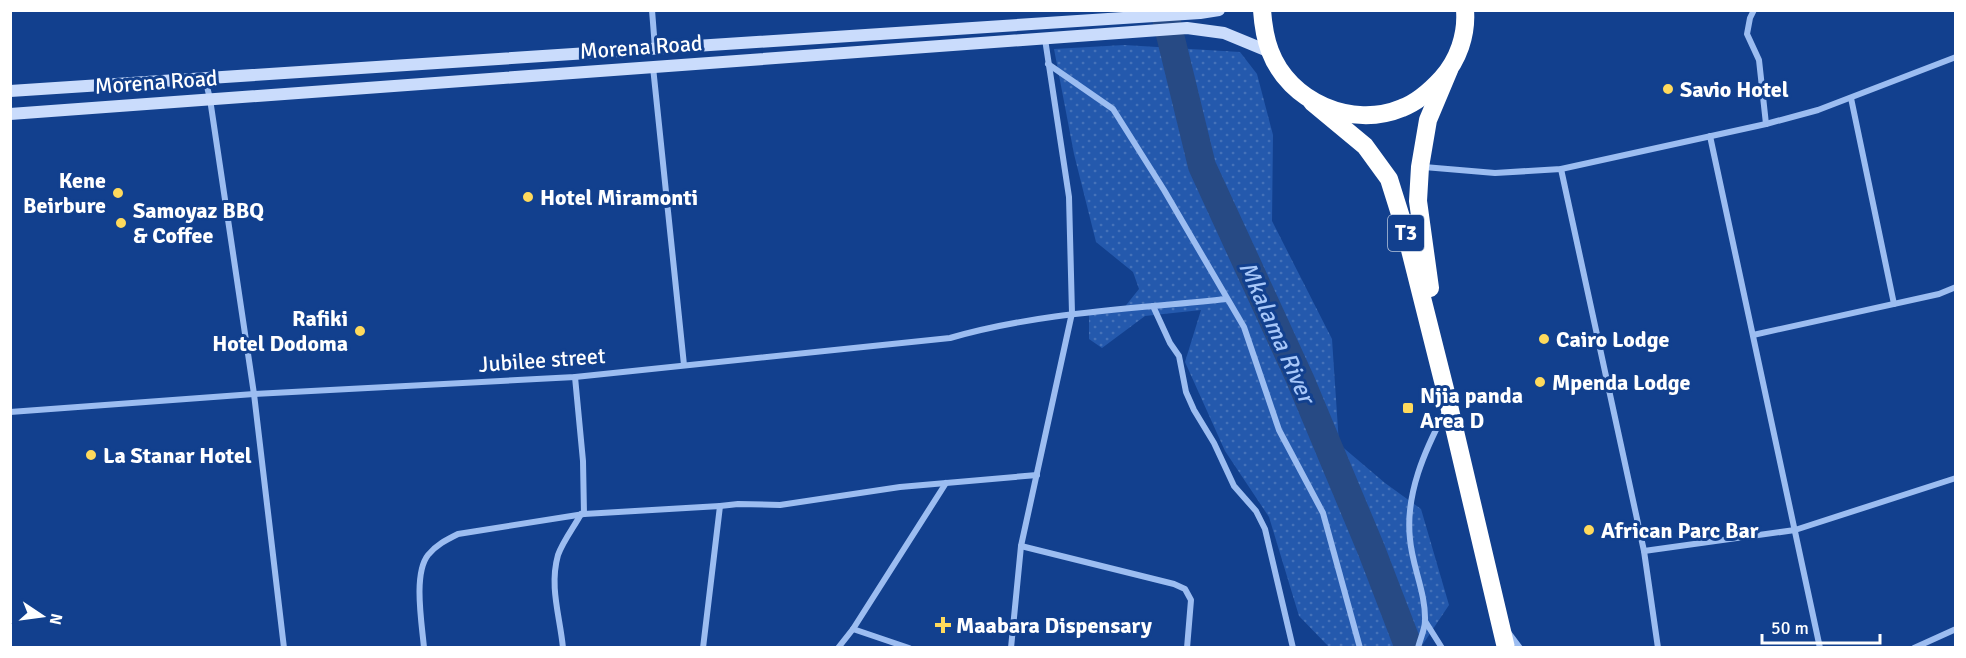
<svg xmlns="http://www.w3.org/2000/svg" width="1966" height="658" viewBox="0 0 1966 658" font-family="Signika,sans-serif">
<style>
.grass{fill:url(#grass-dots)}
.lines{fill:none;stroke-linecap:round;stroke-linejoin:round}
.river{stroke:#274a84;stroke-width:28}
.street{stroke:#9cbdf1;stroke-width:6}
.secondary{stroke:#cadcfc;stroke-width:12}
.highway{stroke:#fff;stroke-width:18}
.poi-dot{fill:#ffda5c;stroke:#12408e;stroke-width:2}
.labels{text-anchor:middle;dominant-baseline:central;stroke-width:6;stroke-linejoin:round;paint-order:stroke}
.shield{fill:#12408e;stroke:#b8c6dd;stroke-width:1.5}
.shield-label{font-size:21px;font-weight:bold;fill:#fff}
.street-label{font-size:22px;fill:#fff;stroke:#12408e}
.poi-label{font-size:22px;font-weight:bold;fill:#fff;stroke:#12408e;text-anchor:start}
.water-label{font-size:24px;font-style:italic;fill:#a7c7f9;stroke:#12408e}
</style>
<defs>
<pattern id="grass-dots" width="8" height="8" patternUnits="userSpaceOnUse" patternTransform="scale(1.5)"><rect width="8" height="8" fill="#2459ad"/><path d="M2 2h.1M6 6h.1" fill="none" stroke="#4572b9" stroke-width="1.8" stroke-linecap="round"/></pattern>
</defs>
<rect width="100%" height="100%" fill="#12408e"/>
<path class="grass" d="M 1124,45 L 1240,52 L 1257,74 L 1273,135 L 1272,221 L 1332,339 L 1339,444 L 1385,483 L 1421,509 L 1449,605 L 1421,647 L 1329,647 L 1299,616 L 1269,517 L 1225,451 L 1185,362 L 1201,310 L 1145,316 L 1102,348 L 1089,339 L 1089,311 L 1123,309 L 1139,289 L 1133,272 L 1096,242 L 1074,154 L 1054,49 Z"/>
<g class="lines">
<path class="river" d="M 1164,10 L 1202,166 L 1300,379 L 1371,549 L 1409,648"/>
<g class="street">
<path d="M 652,10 L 655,48"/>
<path d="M 1754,10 L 1750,18 L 1747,34 L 1759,60 L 1766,124"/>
<path d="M 1048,64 L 1113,109 L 1164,190 L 1244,327 L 1279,430 L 1323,513 L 1360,648"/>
<path d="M 653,67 L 684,365"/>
<path d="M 205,78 L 210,99 L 254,394 L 284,648"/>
<path d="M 1851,98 L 1894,304"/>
<path d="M 1710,136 L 1820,648"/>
<path d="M 1424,167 L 1495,173 L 1561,169 L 1766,124 L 1818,110 L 1956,57"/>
<path d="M 1561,169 L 1644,551 L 1658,648"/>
<path d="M 1153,306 L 1170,343 L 1179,356 L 1186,392 L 1194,410 L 1214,443 L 1234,486 L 1256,511 L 1265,529 L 1293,648"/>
<path d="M 1753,335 L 1939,294 L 1956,287"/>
<path d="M 10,412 L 254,394 L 575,377 L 950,338 C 1040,312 1134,309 1227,299"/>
<path d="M 584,514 L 720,506"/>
<path d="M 1021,546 L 1174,584 L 1185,589 L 1191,600 L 1187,648"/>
<path d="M 1644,551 L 1795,530 L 1956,478"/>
<path d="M 1425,621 L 1442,648"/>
<path d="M 853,629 L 909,648"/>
<path d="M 1508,632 L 1520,648"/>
<path d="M 424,648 C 422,624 413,574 428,555 C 436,545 446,540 458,534 L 584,514 L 583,461 L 575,377"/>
<path d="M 563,648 C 560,616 549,587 558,555 C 563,541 574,527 581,514"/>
<path d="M 703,648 L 720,506 L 738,504 L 780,505 L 900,487 L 1037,475"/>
<path d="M 838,648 L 853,629 L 946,483"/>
<path d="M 1011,648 L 1021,546 L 1072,313 L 1069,197 L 1045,39"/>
<path d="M 1418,648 C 1420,639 1425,629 1425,621 C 1426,593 1412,566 1410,539 C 1405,494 1425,450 1445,412"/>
<path d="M 1914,648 L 1956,629"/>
</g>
<g class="secondary">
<path d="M 10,91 L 1200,13 L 1219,10"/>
<path d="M 10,114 L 1187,28 L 1224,33 L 1270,52"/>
</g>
<g class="highway">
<path d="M 1262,10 C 1263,24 1265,38 1270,51 C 1289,102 1352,129 1402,108 C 1418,102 1431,90 1442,78 C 1458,60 1467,35 1465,10"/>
<path d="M 1312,102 L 1365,146 L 1389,179 L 1405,230 L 1446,393 L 1506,648"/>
<path d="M 1430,288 L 1418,201 L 1420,167 L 1428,120 L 1449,70"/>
</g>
</g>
<g class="poi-dot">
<circle cx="1668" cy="89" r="6"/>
<circle cx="118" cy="193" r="6"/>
<circle cx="528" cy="197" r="6"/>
<circle cx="121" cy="223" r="6"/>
<circle cx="360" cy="331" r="6"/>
<circle cx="1544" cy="339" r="6"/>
<circle cx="1540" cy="382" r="6"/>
<rect x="1402" y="402" width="12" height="12" rx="3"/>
<circle cx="91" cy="455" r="6"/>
<circle cx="1589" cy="530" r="6"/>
<path d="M940 616h6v6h6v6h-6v6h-6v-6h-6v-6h6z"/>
</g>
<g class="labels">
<rect class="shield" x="1388" y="215" width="36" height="36" rx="4.5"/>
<g class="shield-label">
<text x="1406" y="233">T3</text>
</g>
<g class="street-label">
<text transform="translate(641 47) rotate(-4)">Morena Road</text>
<text transform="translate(156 82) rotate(-4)">Morena Road</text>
<text transform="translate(542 360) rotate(-4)">Jubilee street</text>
</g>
<g class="poi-label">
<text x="1680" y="89">Savio Hotel</text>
<text x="106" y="180" text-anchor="end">Kene<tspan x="106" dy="25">Beirbure</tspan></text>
<text x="540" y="197">Hotel Miramonti</text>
<text x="133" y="210">Samoyaz BBQ<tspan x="133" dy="25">&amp; Coffee</tspan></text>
<text x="348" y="318" text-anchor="end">Rafiki<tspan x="348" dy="25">Hotel Dodoma</tspan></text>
<text x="1556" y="339">Cairo Lodge</text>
<text x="1552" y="382">Mpenda Lodge</text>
<text x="1420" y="395">Njia panda<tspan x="1420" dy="25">Area D</tspan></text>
<text x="103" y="455">La Stanar Hotel</text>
<text x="1601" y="530">African Parc Bar</text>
<text x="956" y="625">Maabara Dispensary</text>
</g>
<g class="water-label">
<text transform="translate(1277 332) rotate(66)">Mkalama River</text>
</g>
</g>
<rect width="1966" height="658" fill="none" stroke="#ffffff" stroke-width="24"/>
<g transform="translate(42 616) rotate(103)" stroke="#12408e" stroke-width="4.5" paint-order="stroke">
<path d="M0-4.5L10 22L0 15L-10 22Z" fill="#ffffff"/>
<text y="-9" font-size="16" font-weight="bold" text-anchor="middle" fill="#ffffff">N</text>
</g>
<path d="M1762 634v9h118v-9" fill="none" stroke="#ffffff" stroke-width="3"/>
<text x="1771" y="634" font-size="18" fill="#ffffff" stroke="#12408e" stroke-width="4.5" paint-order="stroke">50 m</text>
</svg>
